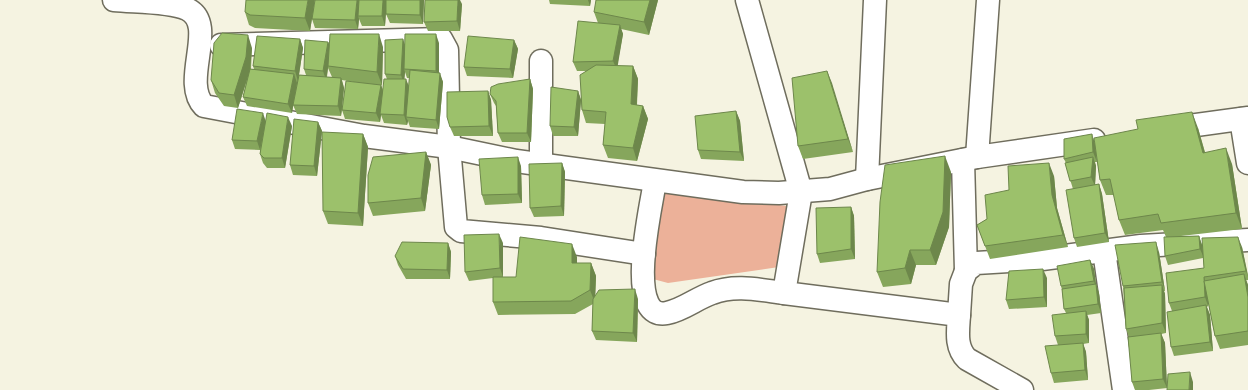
<svg xmlns="http://www.w3.org/2000/svg" width="1248" height="390" viewBox="0 0 1248 390" font-family="'DM Sans',sans-serif">
<style>
.green{fill:#ecb199}
.lines{fill:none;stroke-linecap:round;stroke-linejoin:round}
.minor-casing{stroke:#6f6d5d;stroke-width:25}
.minor{stroke:#fff;stroke-width:22}
.wall{fill:#86a65c;fill-rule:evenodd}
.shaded-wall{fill:#6d874b}
.building{fill:#9cc16b;stroke:#6d874b}
</style>
<rect width="100%" height="100%" fill="#f5f3e1"/>
<path class="green" d="M 659,190 L 787,206 L 779,267 L 668,283 L 653,279 L 649,241 Z"/>
<g class="lines">
<g class="minor-casing">
<g id="minor">
<path d="M 114,0 C 134,2 170,1 187,9 C 219,24 180,81 204,106 L 364,136 L 449,147 L 516,161 L 743,192 L 779,193 L 830,189 L 867,179 L 977,157 L 1094,140"/>
<path d="M 747,0 L 801,192 L 784,293 L 959,315 C 958,331 955,347 967,359 L 1022,390"/>
<path d="M 221,45 L 441,39 L 447,50 L 449,147 L 456,227 L 461,231 L 541,238 L 644,254"/>
<path d="M 1241,119 L 1248,163"/>
<path d="M 1167,129 L 1248,118"/>
<path d="M 977,157 L 988,0"/>
<path d="M 963,160 L 966,271"/>
<path d="M 541,164 L 541,61"/>
<path d="M 867,179 L 875,0"/>
<path d="M 655,181 C 652,203 623,322 667,313 C 683,310 697,298 712,293 C 735,284 760,290 784,293"/>
<path d="M 1104,251 L 1124,390"/>
<path d="M 959,315 L 961,284 L 966,271 L 976,263 L 1042,259 L 1141,246 L 1248,240"/>
</g>
</g>
<use href="#minor" class="minor"/>
</g>
<g class="wall">
<path d="M 424,0 L 423,24 L 390,23 L 386,14 L 386,9 L 385,26 L 362,26 L 359,19 L 358,29 L 315,28 L 312,19 L 313,11 L 310,31 L 255,28 L 249,25 L 245,12 Z"/>
<path d="M 549,0 L 591,0 L 590,6 L 550,4 Z"/>
<path d="M 658,0 L 649,35 L 621,29 L 623,34 L 617,66 L 633,66 L 638,79 L 637,105 L 643,106 L 648,119 L 637,161 L 608,158 L 603,145 L 605,124 L 586,123 L 582,110 L 581,101 L 578,136 L 553,136 L 550,126 L 578,91 L 581,100 L 586,71 L 577,71 L 573,62 L 598,23 L 594,12 Z"/>
<path d="M 462,4 L 460,31 L 428,31 L 424,22 Z"/>
<path d="M 300,39 L 303,48 L 299,75 L 306,75 L 304,69 L 328,42 L 330,45 L 383,47 L 382,85 L 381,85 L 383,90 L 387,79 L 385,74 L 403,39 L 404,44 L 439,43 L 439,73 L 443,82 L 439,129 L 410,127 L 408,121 L 407,125 L 384,123 L 381,115 L 380,122 L 345,119 L 342,110 L 341,116 L 297,114 L 293,105 L 292,113 L 247,106 L 243,97 L 247,80 L 238,108 L 224,106 L 215,93 L 211,80 L 252,48 L 251,69 L 254,69 L 253,66 ZM 328,68 L 332,77 L 327,77 ZM 405,72 L 407,78 L 410,78 L 409,86 L 404,79 ZM 342,80 L 359,83 L 342,108 L 344,88 Z"/>
<path d="M 514,40 L 518,49 L 513,78 L 467,76 L 464,67 Z"/>
<path d="M 827,71 L 853,152 L 803,159 L 798,146 Z"/>
<path d="M 530,79 L 533,89 L 531,142 L 502,142 L 498,133 L 496,106 L 494,103 L 490,94 Z"/>
<path d="M 488,91 L 491,100 L 493,136 L 454,136 L 450,127 Z"/>
<path d="M 736,111 L 740,121 L 744,161 L 701,159 L 698,150 Z"/>
<path d="M 266,121 L 292,126 L 285,168 L 267,168 L 263,163 L 260,154 L 260,150 L 235,149 L 232,140 Z"/>
<path d="M 318,122 L 322,131 L 317,176 L 293,175 L 290,165 Z"/>
<path d="M 1198,128 L 1205,152 L 1232,164 L 1242,229 L 1181,236 L 1199,236 L 1202,245 L 1242,247 L 1248,275 L 1248,280 L 1246,280 L 1248,285 L 1248,345 L 1220,349 L 1215,336 L 1208,302 L 1208,306 L 1207,307 L 1210,315 L 1213,351 L 1174,356 L 1171,347 L 1172,311 L 1169,303 L 1204,268 L 1203,258 L 1168,265 L 1165,256 L 1166,237 L 1163,230 L 1125,235 L 1119,220 L 1114,195 L 1106,195 L 1100,180 L 1095,146 L 1097,162 L 1095,162 L 1096,166 L 1095,185 L 1099,184 L 1102,194 L 1109,242 L 1077,247 L 1074,238 L 1073,189 L 1065,163 L 1066,163 L 1064,159 L 1095,143 Z"/>
<path d="M 363,134 L 368,147 L 363,226 L 328,224 L 323,211 Z"/>
<path d="M 426,152 L 431,165 L 425,211 L 373,216 L 368,203 Z"/>
<path d="M 562,163 L 565,172 L 564,216 L 534,217 L 530,208 Z"/>
<path d="M 521,166 L 522,203 L 485,205 L 482,195 Z"/>
<path d="M 951,172 L 949,227 L 936,265 L 916,265 L 911,284 L 883,287 L 877,272 Z"/>
<path d="M 1054,176 L 1057,208 L 1068,247 L 990,259 L 977,225 L 987,219 L 1009,190 Z"/>
<path d="M 851,207 L 854,216 L 855,259 L 820,263 L 817,254 Z"/>
<path d="M 448,243 L 451,252 L 450,279 L 406,279 L 398,265 L 395,256 Z"/>
<path d="M 503,243 L 503,277 L 516,277 L 577,257 L 577,263 L 591,263 L 596,276 L 595,297 L 638,299 L 637,342 L 596,340 L 592,331 L 593,304 L 575,314 L 498,315 L 493,302 L 493,278 L 469,281 L 465,272 Z"/>
<path d="M 1159,252 L 1165,291 L 1164,291 L 1165,294 L 1166,333 L 1161,334 L 1165,343 L 1167,388 L 1149,390 L 1135,390 L 1132,382 L 1129,337 L 1126,329 L 1123,286 Z"/>
<path d="M 1090,260 L 1094,269 L 1096,284 L 1099,293 L 1101,313 L 1087,315 L 1089,320 L 1089,343 L 1083,344 L 1086,352 L 1088,380 L 1054,383 L 1051,373 L 1058,345 L 1055,336 L 1066,313 L 1064,309 L 1062,290 L 1061,286 Z"/>
<path d="M 1047,278 L 1047,307 L 1009,309 L 1006,300 Z"/>
</g>
<g class="shaded-wall">
<path d="M 308,0 L 315,0 L 310,31 L 305,18 Z"/>
<path d="M 357,0 L 361,0 L 358,16 L 359,19 L 358,29 L 355,20 Z"/>
<path d="M 383,0 L 387,0 L 385,26 L 382,16 Z"/>
<path d="M 420,0 L 424,0 L 423,24 L 420,15 Z"/>
<path d="M 458,0 L 460,0 L 462,4 L 460,31 L 457,21 Z"/>
<path d="M 588,0 L 591,0 L 590,6 Z"/>
<path d="M 650,0 L 658,0 L 649,35 L 644,22 Z"/>
<path d="M 620,25 L 623,34 L 617,70 L 613,61 Z"/>
<path d="M 379,34 L 383,47 L 382,85 L 377,72 Z"/>
<path d="M 436,34 L 439,43 L 439,78 L 440,73 L 443,82 L 439,129 L 436,120 L 439,80 L 436,71 Z"/>
<path d="M 248,35 L 252,48 L 250,70 L 238,108 L 234,95 Z"/>
<path d="M 300,39 L 303,48 L 298,81 L 295,71 Z"/>
<path d="M 403,39 L 406,48 L 404,69 L 405,72 L 404,85 L 401,75 Z"/>
<path d="M 514,40 L 518,49 L 513,78 L 510,69 Z"/>
<path d="M 328,42 L 332,51 L 328,66 L 328,68 L 326,80 L 323,71 Z"/>
<path d="M 633,66 L 638,79 L 636,117 L 631,104 Z"/>
<path d="M 827,71 L 832,83 L 853,152 L 848,139 Z"/>
<path d="M 294,74 L 297,83 L 292,113 L 288,104 Z"/>
<path d="M 341,78 L 344,88 L 341,116 L 338,106 Z"/>
<path d="M 406,79 L 410,89 L 406,117 L 408,121 L 407,125 L 404,115 Z"/>
<path d="M 530,79 L 533,89 L 531,142 L 527,133 Z"/>
<path d="M 381,85 L 384,94 L 380,122 L 376,113 Z"/>
<path d="M 488,91 L 491,100 L 493,136 L 489,126 Z"/>
<path d="M 578,91 L 581,100 L 578,136 L 574,127 Z"/>
<path d="M 643,106 L 648,119 L 637,161 L 633,148 Z"/>
<path d="M 736,111 L 740,121 L 744,161 L 740,152 Z"/>
<path d="M 1192,112 L 1198,128 L 1209,168 L 1203,153 Z"/>
<path d="M 263,113 L 266,122 L 260,150 L 257,141 Z"/>
<path d="M 288,117 L 292,126 L 285,168 L 282,158 Z"/>
<path d="M 318,122 L 322,131 L 317,176 L 314,166 Z"/>
<path d="M 363,134 L 368,147 L 363,226 L 358,213 Z"/>
<path d="M 1092,134 L 1095,143 L 1097,162 L 1093,152 Z"/>
<path d="M 1226,148 L 1232,164 L 1242,229 L 1236,213 Z"/>
<path d="M 426,152 L 431,165 L 425,211 L 421,198 Z"/>
<path d="M 945,156 L 951,172 L 949,227 L 936,265 L 930,250 Z"/>
<path d="M 518,157 L 521,166 L 522,203 L 518,194 Z"/>
<path d="M 1093,157 L 1096,166 L 1095,186 L 1091,177 Z"/>
<path d="M 562,163 L 565,172 L 564,216 L 561,206 Z"/>
<path d="M 1049,163 L 1054,176 L 1057,208 L 1068,247 L 1063,235 L 1052,195 Z"/>
<path d="M 1099,184 L 1102,194 L 1109,242 L 1105,233 Z"/>
<path d="M 851,207 L 854,216 L 855,259 L 851,249 Z"/>
<path d="M 499,234 L 503,243 L 503,277 L 500,268 Z"/>
<path d="M 1199,236 L 1202,245 L 1204,258 L 1200,249 Z"/>
<path d="M 1238,237 L 1242,247 L 1248,277 L 1246,271 Z"/>
<path d="M 1156,242 L 1159,252 L 1165,291 L 1162,282 Z"/>
<path d="M 448,243 L 451,252 L 450,279 L 447,270 Z"/>
<path d="M 572,244 L 577,257 L 577,276 L 572,263 Z"/>
<path d="M 910,250 L 916,265 L 911,284 L 905,268 Z"/>
<path d="M 1090,260 L 1094,269 L 1096,284 L 1099,293 L 1101,313 L 1098,304 L 1096,288 L 1094,281 Z"/>
<path d="M 591,263 L 596,276 L 595,303 L 590,290 Z"/>
<path d="M 1043,269 L 1047,278 L 1047,307 L 1044,297 Z"/>
<path d="M 1244,274 L 1248,285 L 1248,297 Z"/>
<path d="M 1204,277 L 1207,287 L 1208,306 L 1205,297 Z"/>
<path d="M 1162,285 L 1165,294 L 1166,333 L 1162,323 Z"/>
<path d="M 635,289 L 638,299 L 637,342 L 633,333 Z"/>
<path d="M 1206,305 L 1210,315 L 1213,351 L 1210,342 Z"/>
<path d="M 1086,311 L 1089,320 L 1089,343 L 1086,334 Z"/>
<path d="M 1161,333 L 1165,343 L 1167,388 L 1163,379 Z"/>
<path d="M 1083,343 L 1086,352 L 1088,380 L 1085,370 Z"/>
<path d="M 1190,372 L 1193,382 L 1193,390 L 1189,390 Z"/>
</g>
<g class="building">
<path d="M 246,0 L 308,0 L 305,18 L 250,15 L 245,12 Z"/>
<path d="M 315,0 L 357,0 L 355,20 L 312,19 Z"/>
<path d="M 359,0 L 383,0 L 382,16 L 358,16 Z"/>
<path d="M 386,0 L 420,0 L 420,15 L 386,14 Z"/>
<path d="M 425,0 L 458,0 L 457,21 L 424,22 Z"/>
<path d="M 596,0 L 650,0 L 644,22 L 594,12 Z"/>
<path d="M 578,21 L 620,25 L 613,61 L 573,62 Z"/>
<path d="M 222,33 L 248,35 L 246,57 L 234,95 L 219,93 L 211,80 L 214,43 Z"/>
<path d="M 330,34 L 379,34 L 377,72 L 328,66 Z"/>
<path d="M 405,34 L 436,34 L 436,71 L 404,69 Z"/>
<path d="M 257,36 L 300,39 L 295,71 L 253,66 Z"/>
<path d="M 468,36 L 514,40 L 510,69 L 464,67 Z"/>
<path d="M 403,39 L 401,75 L 385,74 L 385,40 Z"/>
<path d="M 305,40 L 328,42 L 323,71 L 304,69 Z"/>
<path d="M 596,65 L 633,66 L 631,104 L 643,106 L 633,148 L 603,145 L 606,112 L 582,110 L 580,75 Z"/>
<path d="M 250,69 L 294,74 L 288,104 L 243,97 Z"/>
<path d="M 410,70 L 440,73 L 436,120 L 406,117 Z"/>
<path d="M 827,71 L 848,139 L 798,146 L 792,78 Z"/>
<path d="M 299,75 L 341,78 L 338,106 L 293,105 Z"/>
<path d="M 384,79 L 406,79 L 404,115 L 380,114 Z"/>
<path d="M 530,79 L 527,133 L 498,133 L 496,101 L 490,94 L 491,87 L 498,84 Z"/>
<path d="M 346,81 L 381,85 L 376,113 L 342,110 Z"/>
<path d="M 551,87 L 578,91 L 574,127 L 550,126 Z"/>
<path d="M 488,91 L 489,126 L 450,127 L 447,117 L 447,92 Z"/>
<path d="M 237,109 L 263,113 L 257,141 L 232,140 Z"/>
<path d="M 736,111 L 740,152 L 698,150 L 695,116 Z"/>
<path d="M 1192,112 L 1203,153 L 1226,148 L 1236,213 L 1161,223 L 1158,214 L 1119,220 L 1110,179 L 1100,180 L 1094,138 L 1138,129 L 1136,120 Z"/>
<path d="M 267,113 L 288,117 L 282,158 L 264,158 L 260,154 Z"/>
<path d="M 294,119 L 318,122 L 314,166 L 290,165 Z"/>
<path d="M 322,132 L 363,134 L 358,213 L 323,211 Z"/>
<path d="M 1092,134 L 1093,152 L 1064,159 L 1064,139 Z"/>
<path d="M 426,152 L 421,198 L 368,203 L 368,175 L 373,157 Z"/>
<path d="M 945,156 L 943,212 L 930,250 L 910,250 L 905,268 L 877,272 L 880,202 L 885,165 Z"/>
<path d="M 518,157 L 518,194 L 482,195 L 479,159 Z"/>
<path d="M 1093,157 L 1091,177 L 1070,181 L 1065,163 Z"/>
<path d="M 562,163 L 561,206 L 530,208 L 529,164 Z"/>
<path d="M 1049,163 L 1052,195 L 1063,235 L 985,246 L 977,225 L 987,219 L 985,195 L 1009,190 L 1008,166 Z"/>
<path d="M 1099,184 L 1105,233 L 1074,238 L 1066,190 Z"/>
<path d="M 851,207 L 851,249 L 817,254 L 816,208 Z"/>
<path d="M 499,234 L 500,268 L 465,272 L 464,235 Z"/>
<path d="M 1199,236 L 1200,249 L 1165,256 L 1164,237 Z"/>
<path d="M 520,237 L 572,244 L 572,263 L 591,263 L 590,290 L 571,301 L 493,302 L 493,277 L 516,277 Z"/>
<path d="M 1238,237 L 1246,271 L 1204,277 L 1205,297 L 1169,303 L 1166,273 L 1204,268 L 1202,238 Z"/>
<path d="M 402,242 L 448,243 L 447,270 L 403,269 L 395,256 Z"/>
<path d="M 1156,242 L 1162,282 L 1123,286 L 1115,245 Z"/>
<path d="M 1090,260 L 1094,281 L 1061,286 L 1057,266 Z"/>
<path d="M 1043,269 L 1044,297 L 1006,300 L 1009,271 Z"/>
<path d="M 1244,274 L 1248,297 L 1248,331 L 1215,336 L 1204,281 Z"/>
<path d="M 1096,284 L 1098,304 L 1064,309 L 1062,289 Z"/>
<path d="M 1162,285 L 1162,323 L 1126,329 L 1124,288 Z"/>
<path d="M 635,289 L 633,333 L 592,331 L 593,299 L 599,290 Z"/>
<path d="M 1206,305 L 1210,342 L 1171,347 L 1167,312 Z"/>
<path d="M 1086,311 L 1086,334 L 1055,336 L 1052,315 Z"/>
<path d="M 1161,333 L 1163,379 L 1132,382 L 1128,337 Z"/>
<path d="M 1083,343 L 1085,370 L 1051,373 L 1045,346 Z"/>
<path d="M 1190,372 L 1189,390 L 1167,390 L 1168,374 Z"/>
</g>
</svg>
